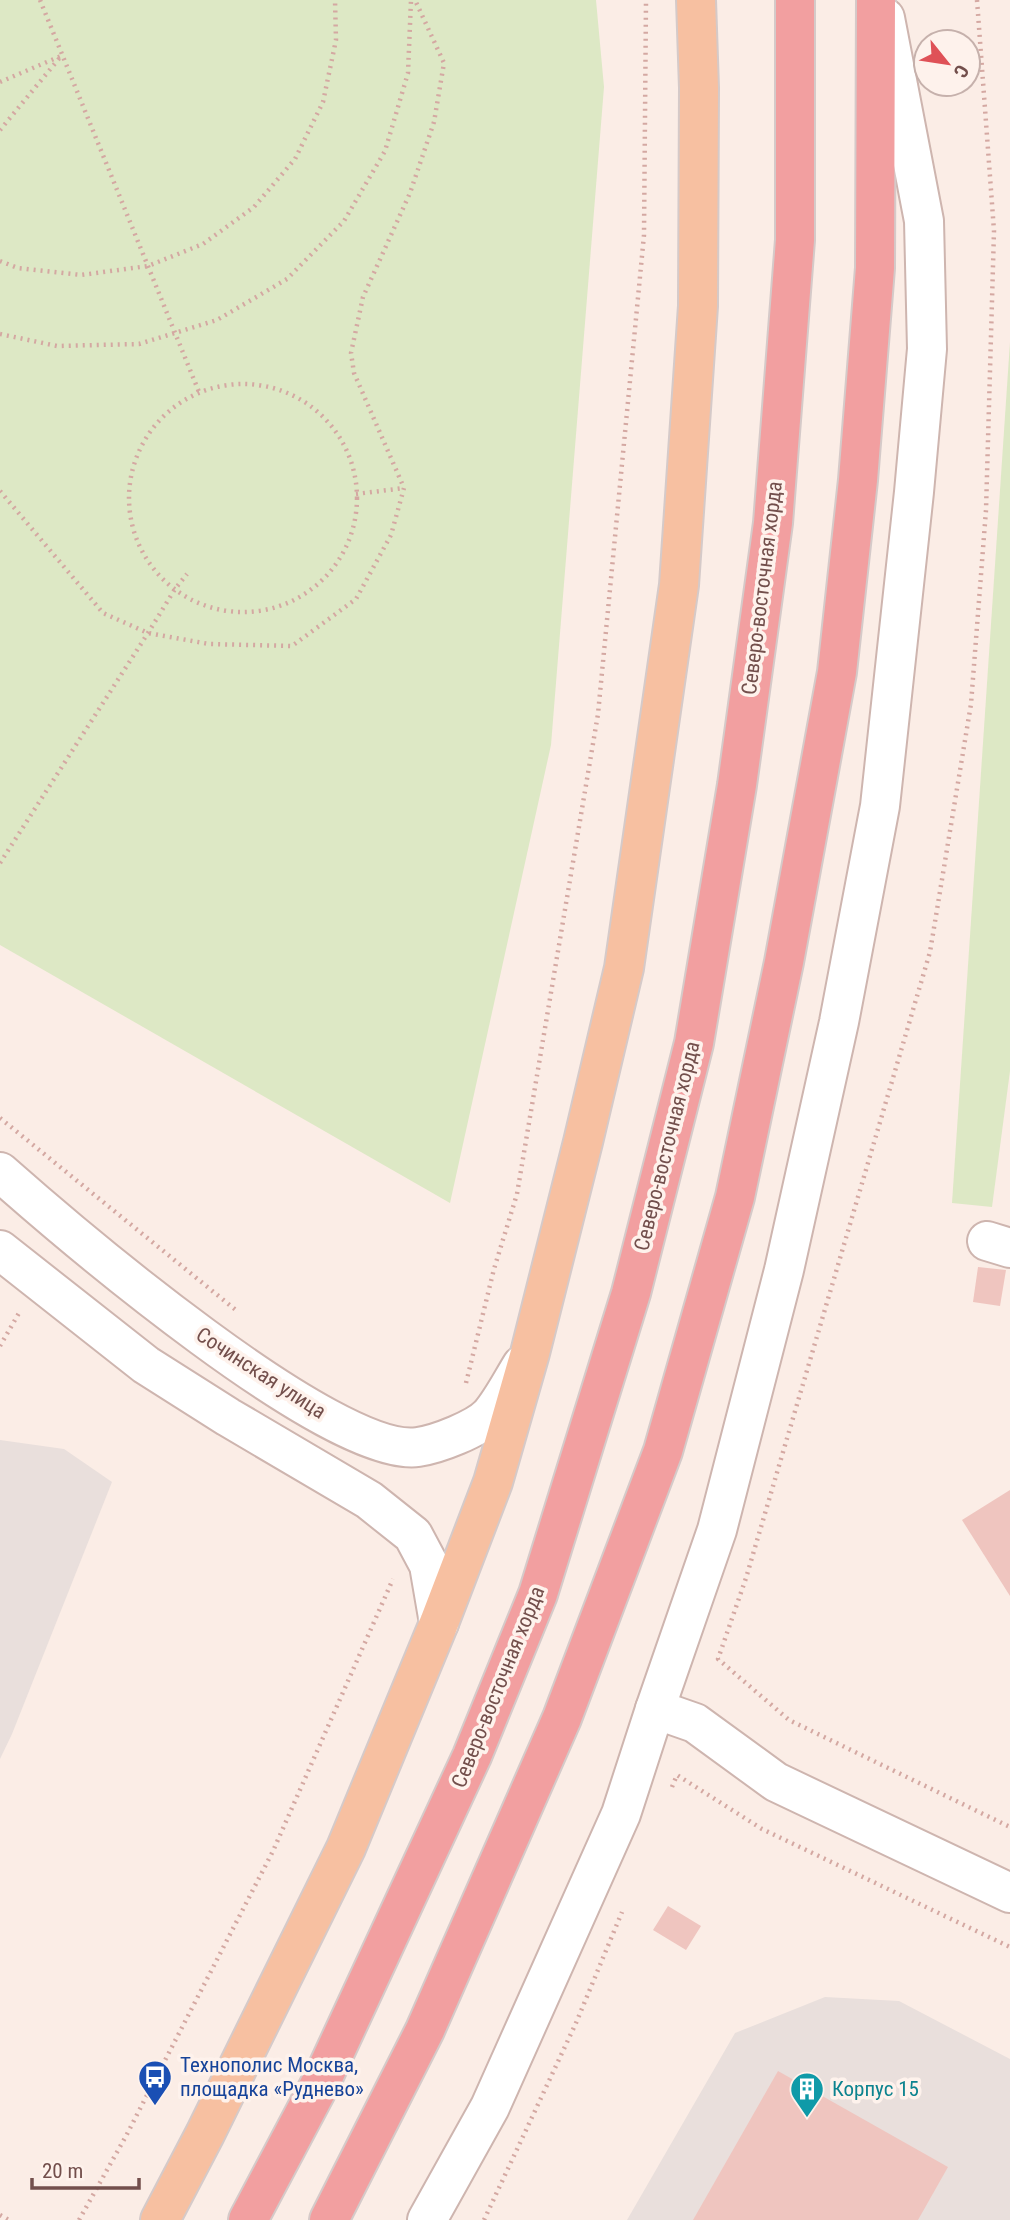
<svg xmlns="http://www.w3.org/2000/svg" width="1010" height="2220" viewBox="0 0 1010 2220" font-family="'Roboto Condensed',sans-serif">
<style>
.industrial{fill:#e9dfdc}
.green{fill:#dde8c5}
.building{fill:#efc5bf}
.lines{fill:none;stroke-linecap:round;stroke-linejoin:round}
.minor-casing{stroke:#ceb5af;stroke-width:42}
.major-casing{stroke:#d5cac9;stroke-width:42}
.highway-casing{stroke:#d5cac9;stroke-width:42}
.path{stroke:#d4a8a2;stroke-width:4.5;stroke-dasharray:2 5;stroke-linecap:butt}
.minor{stroke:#fff;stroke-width:38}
.major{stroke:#f7c0a1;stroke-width:38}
.highway{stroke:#f29fa0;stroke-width:38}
.labels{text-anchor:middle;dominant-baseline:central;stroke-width:7;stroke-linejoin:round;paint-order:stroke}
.street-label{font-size:21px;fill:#734f4c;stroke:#fef2ec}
.transit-label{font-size:21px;fill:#164399;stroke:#fef2ec;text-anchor:start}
.culture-label{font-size:21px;fill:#0d838f;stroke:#fef2ec;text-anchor:start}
</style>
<rect width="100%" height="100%" fill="#fbede6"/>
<g class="industrial">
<path d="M 0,1440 L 64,1449 L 112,1482 L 12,1734 L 0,1759 Z"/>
<path d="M 825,1997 L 899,2001 L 1010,2059 L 1010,2220 L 627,2220 L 735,2033 Z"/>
</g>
<g class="green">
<path d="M 0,0 L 596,0 L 604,87 L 551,745 L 450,1203 L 0,945 Z"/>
<path d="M 1010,342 L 1010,1071 L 992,1207 L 952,1203 Z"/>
</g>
<g class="building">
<path d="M 978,1267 L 1006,1270 L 1000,1306 L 973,1302 Z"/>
<path d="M 1010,1490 L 1010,1596 L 962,1520 Z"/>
<path d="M 668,1906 L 701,1926 L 686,1950 L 653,1930 Z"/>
<path d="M 778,2071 L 948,2167 L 918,2220 L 693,2220 Z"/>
</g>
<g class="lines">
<g class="minor-casing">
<g id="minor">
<path d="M 0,1172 C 69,1233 333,1459 418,1447 C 438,1444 477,1429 490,1415 C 502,1401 512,1381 522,1365"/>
<path d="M 987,1241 L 1010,1248"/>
<path d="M 0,1250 L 146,1365 L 228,1417 L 369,1500 L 413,1535 L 429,1565 L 439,1623"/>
<path d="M 655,1709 L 695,1723 L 776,1782 L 1010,1893"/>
<path d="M 427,2220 L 490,2107 L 621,1814 L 655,1709 L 717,1530 L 784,1270 L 839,1022 L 880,806 L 914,492 L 927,349 L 924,221 L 885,18"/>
</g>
</g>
<g class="major-casing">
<path id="major" d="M 160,2220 L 205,2134 L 346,1848 L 439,1623 L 493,1482 L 530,1353 L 583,1142 L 624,968 L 679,585 L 698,306 L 699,88 L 696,0"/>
</g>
<g class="highway-casing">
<g id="highway">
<path d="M 248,2220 L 321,2082 L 472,1756 L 538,1594 L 631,1293 L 694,1043 L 737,785 L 773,523 L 795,240 L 795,0"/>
<path d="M 329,2220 L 425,2030 L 562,1718 L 663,1451 L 735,1197 L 784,962 L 837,672 L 858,480 L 875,268 L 876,0"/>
</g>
</g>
<g class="path">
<path d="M 40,0 L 199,392"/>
<path d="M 977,0 L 994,231 L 986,510 L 971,704 L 930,952 L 746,1578 L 718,1659 L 789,1720 L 1010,1827"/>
<path d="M 0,82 L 61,56"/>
<path d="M 0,130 L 62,55"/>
<path d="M 0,261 L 18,268 L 81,275 L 148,266 L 203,244 L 254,207 L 295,159 L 323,102 L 336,40 L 335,0"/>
<path d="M 0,334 L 57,346 L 139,344 L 217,320 L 287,279 L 344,221 L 385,151 L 408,73 L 411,0"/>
<circle cx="243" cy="498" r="114"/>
<path d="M 0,491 L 103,613 L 148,633 L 209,644 L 292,646 L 356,599 L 391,535 L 404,488 L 354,373 L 351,353 L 363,297 L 410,193 L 434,122 L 444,63 L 415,0"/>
<path d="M 356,494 L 404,488"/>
<path d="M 0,863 L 148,633 L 175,589 L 187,574"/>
<path d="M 0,1118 L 237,1311"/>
<path d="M 0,1346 L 19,1313"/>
<path d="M 466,1383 L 494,1269 L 517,1194 L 598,714 L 644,235 L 646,0"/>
<path d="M 672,1787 L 677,1775 L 762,1829 L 1010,1947"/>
<path d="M 0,2215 L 9,2220"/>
<path d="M 79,2220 L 126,2136 L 273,1851 L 393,1579"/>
<path d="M 484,2220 L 576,2023 L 622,1912"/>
</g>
<use href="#minor" class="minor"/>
<use href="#major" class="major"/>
<use href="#highway" class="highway"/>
</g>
<defs>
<g id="bus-pin" transform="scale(1.75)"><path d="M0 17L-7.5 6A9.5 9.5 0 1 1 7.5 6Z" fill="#1a4fb4" stroke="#fef2ec"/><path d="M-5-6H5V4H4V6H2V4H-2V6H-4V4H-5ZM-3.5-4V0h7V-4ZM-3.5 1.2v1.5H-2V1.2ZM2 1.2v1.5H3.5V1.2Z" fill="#fff"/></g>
<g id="building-pin" transform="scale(1.75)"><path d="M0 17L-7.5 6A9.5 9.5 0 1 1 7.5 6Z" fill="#0f9aa8" stroke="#fef2ec"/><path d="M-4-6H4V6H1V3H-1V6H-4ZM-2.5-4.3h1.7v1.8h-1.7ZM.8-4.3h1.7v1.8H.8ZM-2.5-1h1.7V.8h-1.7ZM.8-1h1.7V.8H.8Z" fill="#fff"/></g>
</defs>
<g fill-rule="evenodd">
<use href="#bus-pin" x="155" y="2077"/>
<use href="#building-pin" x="807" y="2089"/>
</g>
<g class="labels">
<g class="street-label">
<text transform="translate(762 588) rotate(-83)">Северо-восточная хорда</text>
<text transform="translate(667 1146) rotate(-76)">Северо-восточная хорда</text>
<text transform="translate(261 1373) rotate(33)">Сочинская улица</text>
<text transform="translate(498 1687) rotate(-68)">Северо-восточная хорда</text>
</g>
<g class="transit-label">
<text x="180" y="2065">Технополис Москва,<tspan x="180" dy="24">площадка «Руднево»</tspan></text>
</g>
<g class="culture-label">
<text x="832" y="2089">Корпус 15</text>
</g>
</g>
<g transform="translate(947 63) rotate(120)"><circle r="33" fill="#fef2ec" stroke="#c6b1ac" stroke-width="2"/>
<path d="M0-5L12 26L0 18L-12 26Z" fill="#df5157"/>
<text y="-10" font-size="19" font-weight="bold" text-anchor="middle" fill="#734f4c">С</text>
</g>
<path d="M32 2178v10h107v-10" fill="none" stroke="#734f4c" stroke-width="3.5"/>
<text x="42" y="2178" font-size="21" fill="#734f4c" stroke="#fef2ec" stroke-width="5" paint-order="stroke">20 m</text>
</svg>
